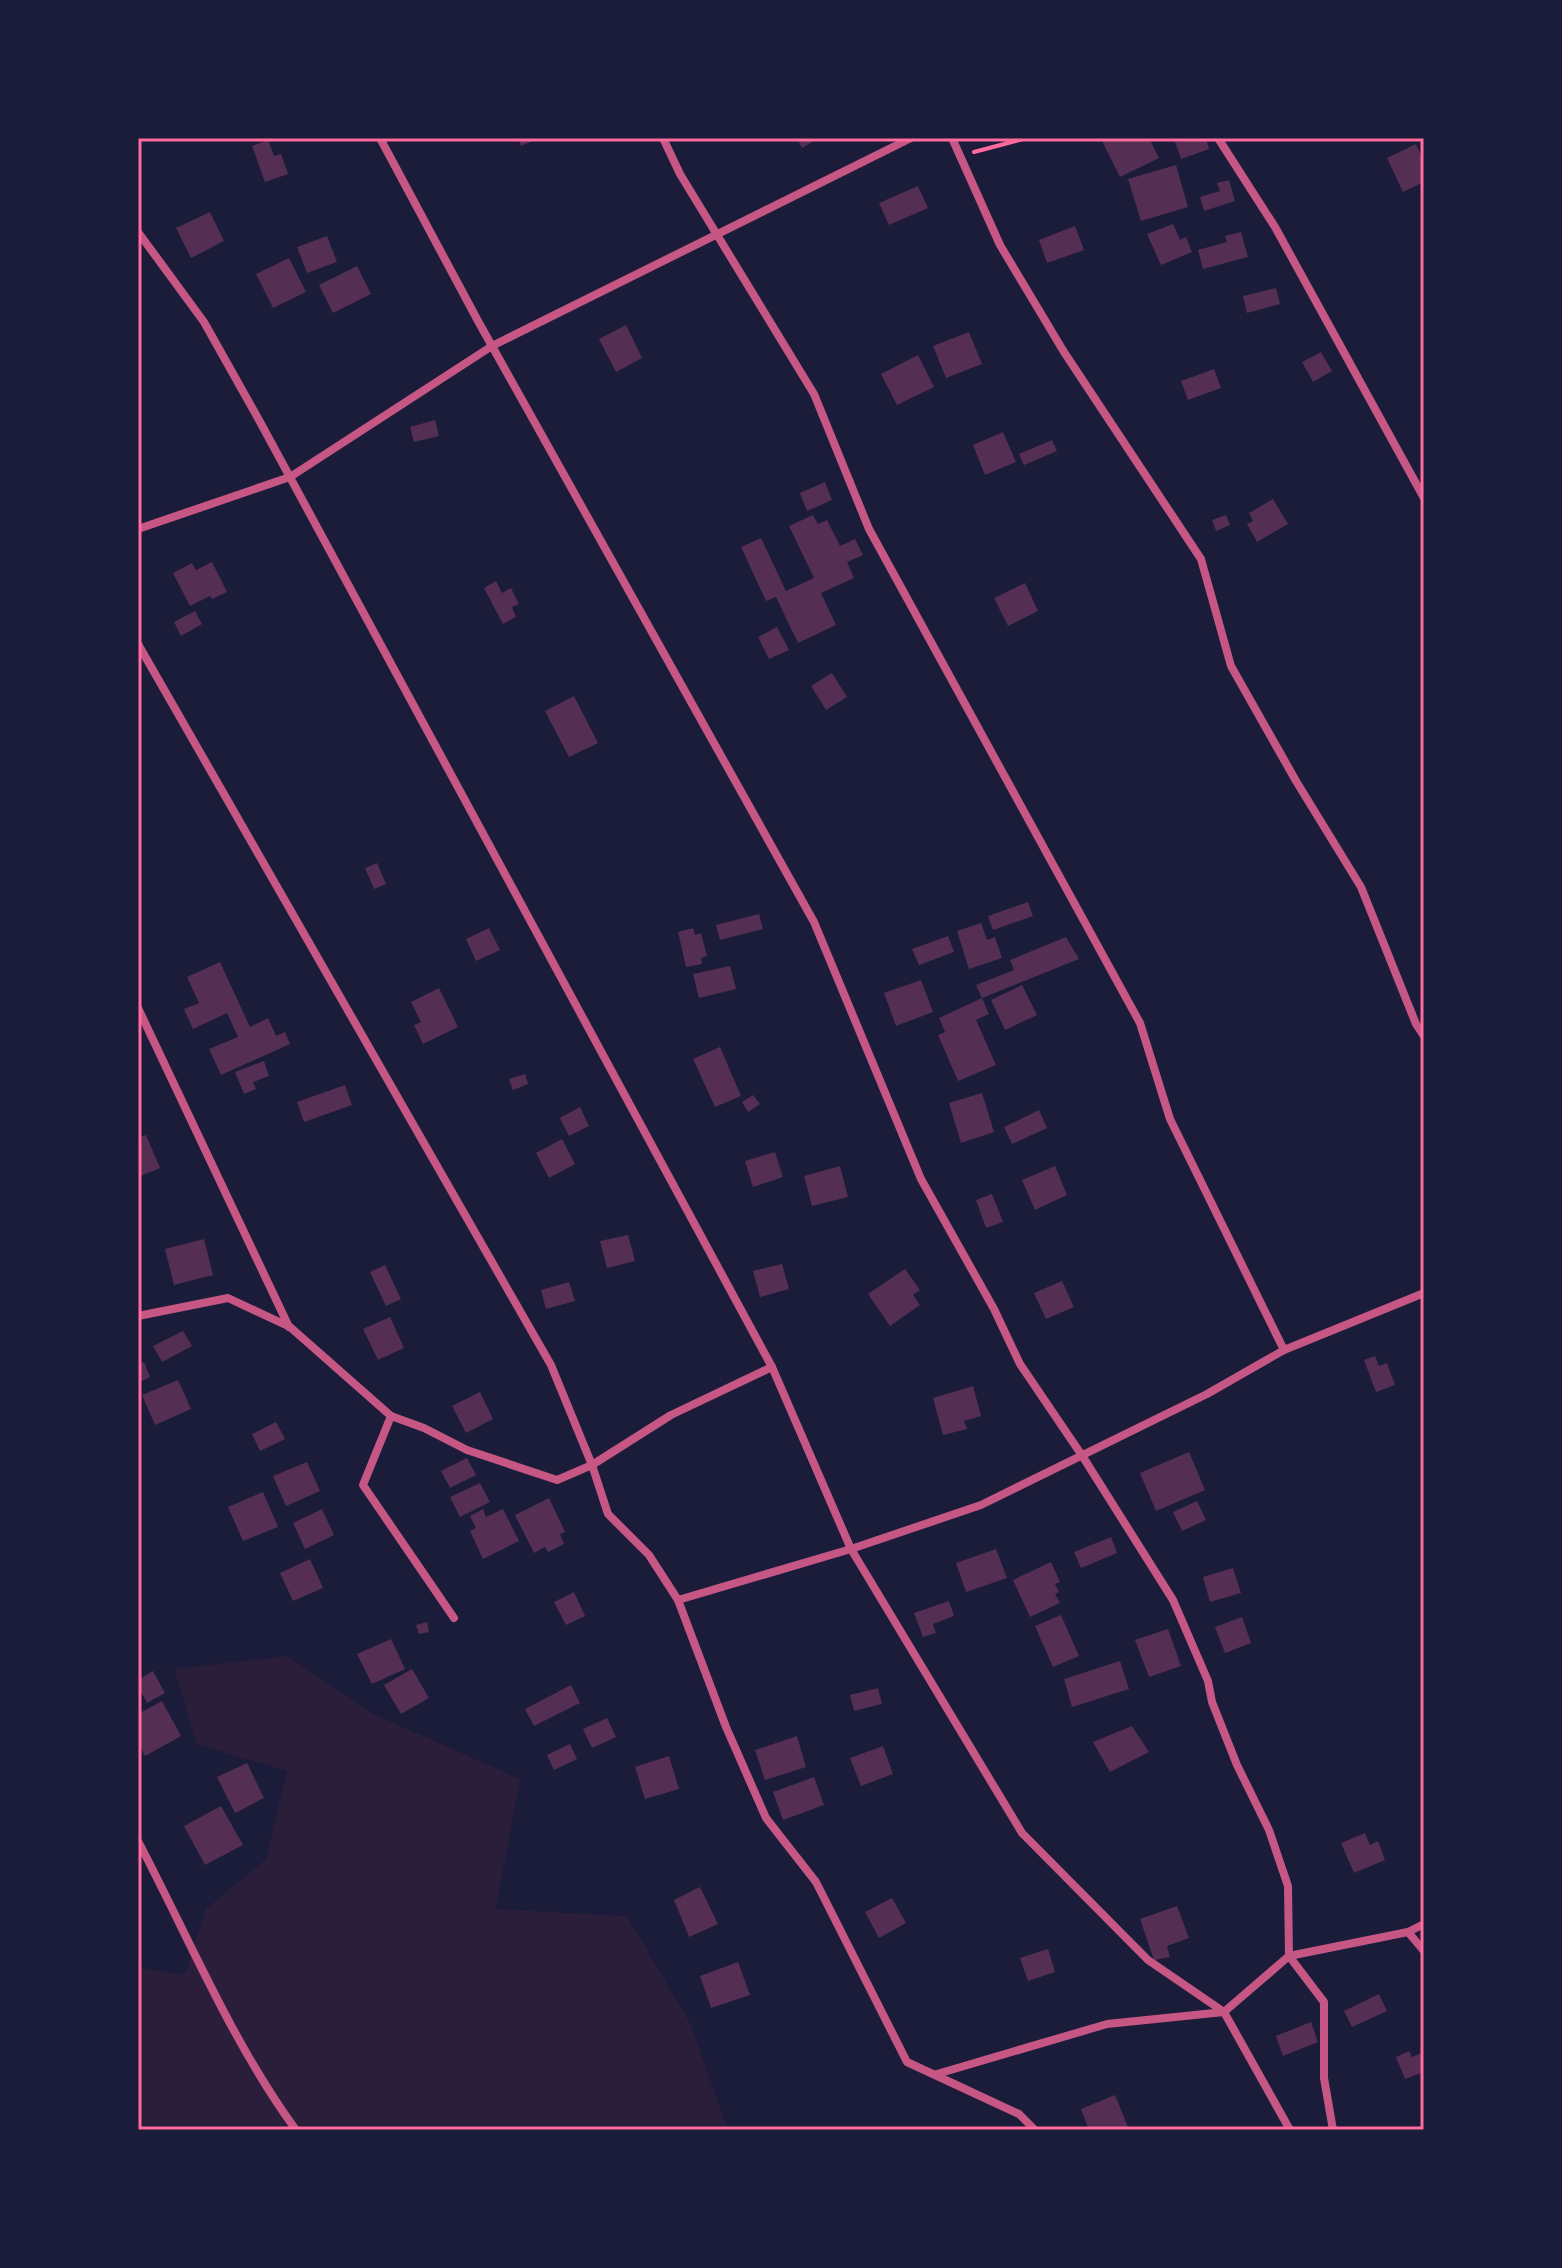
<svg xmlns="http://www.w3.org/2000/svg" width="1562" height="2268" viewBox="0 0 1562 2268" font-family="Bitter,serif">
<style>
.green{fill:#2a1e3b}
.building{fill:#542f53}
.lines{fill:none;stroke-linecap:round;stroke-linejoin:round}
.path{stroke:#ff6b9d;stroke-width:4}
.minor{stroke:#c65784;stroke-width:8}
.neatline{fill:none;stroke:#ff6b9d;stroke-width:3}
</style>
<rect width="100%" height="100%" fill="#1b1b3a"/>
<path class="green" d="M 288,1656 L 369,1712 L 520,1779 L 496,1909 L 627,1916 L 690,2023 L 728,2130 L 138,2130 L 138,1934 L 142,1968 L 185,1975 L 206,1909 L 266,1859 L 287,1771 L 197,1744 L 174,1669 Z"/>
<g class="building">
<path d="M 518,138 L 540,138 L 521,146 Z"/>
<path d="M 797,138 L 810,138 L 812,142 L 802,148 Z"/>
<path d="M 1108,138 L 1149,138 L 1159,158 L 1120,177 L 1102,141 Z"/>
<path d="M 1187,138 L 1206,138 L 1209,149 L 1181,159 L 1175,142 Z"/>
<path d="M 268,140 L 274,156 L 281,154 L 288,174 L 265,182 L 252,146 Z"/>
<path d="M 1416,144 L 1424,162 L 1424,182 L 1403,192 L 1387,158 Z"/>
<path d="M 1176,165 L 1188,207 L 1141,221 L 1128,179 Z"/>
<path d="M 1229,180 L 1235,201 L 1204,211 L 1200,197 L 1220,191 L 1217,183 Z"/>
<path d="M 918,186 L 928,208 L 889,225 L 879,203 Z"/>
<path d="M 210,212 L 224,241 L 191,258 L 176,228 Z"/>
<path d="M 1173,224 L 1180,240 L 1186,237 L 1192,252 L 1161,265 L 1147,234 Z"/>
<path d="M 1075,226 L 1084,250 L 1047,263 L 1039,240 Z"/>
<path d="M 1241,232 L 1248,257 L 1203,269 L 1198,250 L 1227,242 L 1225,236 Z"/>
<path d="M 327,236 L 337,262 L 307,273 L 297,247 Z"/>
<path d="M 289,258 L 306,292 L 273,308 L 256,274 Z"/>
<path d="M 357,266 L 371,294 L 333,313 L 319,285 Z"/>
<path d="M 1276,288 L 1280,304 L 1247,313 L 1243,296 Z"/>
<path d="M 626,325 L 642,358 L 616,372 L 599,339 Z"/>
<path d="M 969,332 L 982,364 L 946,378 L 933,346 Z"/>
<path d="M 1321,352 L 1332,371 L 1313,382 L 1302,362 Z"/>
<path d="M 918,355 L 934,387 L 897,405 L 881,374 Z"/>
<path d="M 1214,369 L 1221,388 L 1188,400 L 1181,381 Z"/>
<path d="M 435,420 L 439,436 L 414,442 L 410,427 Z"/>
<path d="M 1003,432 L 1016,462 L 985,475 L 973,445 Z"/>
<path d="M 1052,440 L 1057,451 L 1024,465 L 1019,454 Z"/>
<path d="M 825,482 L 832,500 L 807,511 L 800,493 Z"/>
<path d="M 1273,499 L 1288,524 L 1257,542 L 1247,524 L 1253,521 L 1249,513 Z"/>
<path d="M 813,515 L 818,524 L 827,520 L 840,546 L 855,539 L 863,555 L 847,562 L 854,578 L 821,593 L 836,625 L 798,643 L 776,597 L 766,601 L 741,547 L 761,538 L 786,591 L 814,578 L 789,526 Z"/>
<path d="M 1226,515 L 1230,525 L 1216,531 L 1212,520 Z"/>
<path d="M 212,562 L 227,592 L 212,599 L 210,596 L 190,606 L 173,573 L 192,563 L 196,570 Z"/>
<path d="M 496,581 L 502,593 L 511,588 L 519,604 L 512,607 L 516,617 L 503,624 L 484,588 Z"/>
<path d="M 1025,583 L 1038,611 L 1008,626 L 994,598 Z"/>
<path d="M 195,611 L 202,624 L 181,636 L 174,622 Z"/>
<path d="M 777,627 L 789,650 L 769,659 L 758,637 Z"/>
<path d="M 832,673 L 847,697 L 826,710 L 811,686 Z"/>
<path d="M 574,696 L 598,743 L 569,757 L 545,711 Z"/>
<path d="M 377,863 L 386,884 L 374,889 L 365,868 Z"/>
<path d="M 1028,902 L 1033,916 L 993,930 L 988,916 Z"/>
<path d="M 759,914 L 763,929 L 720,940 L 716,925 Z"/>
<path d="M 981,923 L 987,940 L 995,937 L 1002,958 L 969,969 L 957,931 Z"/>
<path d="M 489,928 L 500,950 L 476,961 L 466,939 Z"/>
<path d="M 693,928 L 695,935 L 701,933 L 707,956 L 701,958 L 702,964 L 686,967 L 678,932 Z"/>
<path d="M 948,936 L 954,952 L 919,965 L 912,949 Z"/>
<path d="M 1066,937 L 1079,959 L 982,998 L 976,985 L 1014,970 L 1010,960 Z"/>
<path d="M 220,962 L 250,1027 L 268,1018 L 276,1036 L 285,1032 L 290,1044 L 221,1075 L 209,1049 L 238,1037 L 227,1013 L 193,1029 L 184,1009 L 199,1003 L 187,977 Z"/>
<path d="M 730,966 L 736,989 L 699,998 L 693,974 Z"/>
<path d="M 921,980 L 933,1012 L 896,1026 L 884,993 Z"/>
<path d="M 1022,985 L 1037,1015 L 1005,1030 L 991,1000 Z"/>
<path d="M 439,988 L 458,1027 L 423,1044 L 414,1025 L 421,1022 L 411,1002 Z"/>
<path d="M 982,998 L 989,1014 L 976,1020 L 996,1065 L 958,1081 L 938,1035 L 945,1032 L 939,1018 Z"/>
<path d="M 720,1047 L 741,1096 L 715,1107 L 693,1059 Z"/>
<path d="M 264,1061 L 269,1076 L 253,1082 L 256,1089 L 244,1094 L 235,1072 Z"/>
<path d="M 525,1074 L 528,1084 L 513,1090 L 509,1079 Z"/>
<path d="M 345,1085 L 352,1105 L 304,1122 L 297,1102 Z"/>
<path d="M 982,1093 L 994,1132 L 961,1143 L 949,1103 Z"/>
<path d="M 753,1095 L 760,1104 L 748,1112 L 742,1102 Z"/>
<path d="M 580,1107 L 589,1126 L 569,1136 L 560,1118 Z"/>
<path d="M 1039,1110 L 1047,1128 L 1012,1144 L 1004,1127 Z"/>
<path d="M 146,1135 L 160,1168 L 138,1177 L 138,1138 Z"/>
<path d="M 562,1139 L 575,1164 L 549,1178 L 536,1153 Z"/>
<path d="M 775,1152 L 783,1177 L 753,1187 L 745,1161 Z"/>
<path d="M 840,1166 L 848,1197 L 812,1206 L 804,1176 Z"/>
<path d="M 1055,1166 L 1067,1195 L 1035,1210 L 1022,1180 Z"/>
<path d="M 992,1194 L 1003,1222 L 986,1228 L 976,1200 Z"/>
<path d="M 628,1235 L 635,1261 L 607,1268 L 600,1241 Z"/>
<path d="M 204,1239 L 213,1275 L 174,1285 L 165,1249 Z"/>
<path d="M 782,1264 L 789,1289 L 760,1297 L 753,1271 Z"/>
<path d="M 385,1265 L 401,1299 L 386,1306 L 370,1272 Z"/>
<path d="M 905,1269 L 920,1290 L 913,1295 L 920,1305 L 890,1326 L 868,1294 Z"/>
<path d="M 1062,1281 L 1074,1307 L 1046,1319 L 1034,1293 Z"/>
<path d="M 569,1282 L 575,1301 L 546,1309 L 541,1290 Z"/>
<path d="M 390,1317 L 404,1348 L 378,1360 L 363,1329 Z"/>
<path d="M 183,1331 L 192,1346 L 162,1362 L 153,1346 Z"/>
<path d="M 1375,1356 L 1379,1366 L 1387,1363 L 1395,1385 L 1376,1392 L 1364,1360 Z"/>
<path d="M 144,1362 L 150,1377 L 138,1383 L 138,1364 Z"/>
<path d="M 178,1380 L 191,1409 L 155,1425 L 142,1395 Z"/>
<path d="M 973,1386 L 981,1416 L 964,1421 L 967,1429 L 943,1435 L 933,1398 Z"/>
<path d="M 480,1392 L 493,1419 L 466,1433 L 452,1406 Z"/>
<path d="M 276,1422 L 285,1439 L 260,1451 L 252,1434 Z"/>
<path d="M 1189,1452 L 1205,1490 L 1156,1511 L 1140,1473 Z"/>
<path d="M 467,1458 L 476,1475 L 450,1488 L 441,1471 Z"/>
<path d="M 307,1462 L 320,1491 L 286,1506 L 273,1476 Z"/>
<path d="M 480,1483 L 490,1502 L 460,1517 L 450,1497 Z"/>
<path d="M 263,1492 L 278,1527 L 243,1541 L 228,1507 Z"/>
<path d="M 549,1498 L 565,1532 L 560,1534 L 564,1544 L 548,1552 L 545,1547 L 534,1553 L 515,1515 Z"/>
<path d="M 1197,1501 L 1206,1520 L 1182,1531 L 1173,1512 Z"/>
<path d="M 322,1509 L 334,1535 L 305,1549 L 293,1523 Z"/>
<path d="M 483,1509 L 486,1517 L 503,1509 L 519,1541 L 483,1559 L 470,1531 L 476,1528 L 470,1516 Z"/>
<path d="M 1111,1537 L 1117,1553 L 1081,1568 L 1074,1552 Z"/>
<path d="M 996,1549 L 1007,1578 L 966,1592 L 956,1563 Z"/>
<path d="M 310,1559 L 323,1588 L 293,1601 L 280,1573 Z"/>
<path d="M 1051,1562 L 1060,1582 L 1055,1584 L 1059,1592 L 1055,1594 L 1060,1603 L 1030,1617 L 1013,1580 Z"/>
<path d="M 1233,1568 L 1241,1593 L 1210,1602 L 1203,1577 Z"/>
<path d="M 574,1592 L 585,1616 L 566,1625 L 554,1602 Z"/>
<path d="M 949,1601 L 954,1616 L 933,1624 L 936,1633 L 923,1637 L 914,1613 Z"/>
<path d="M 1061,1615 L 1079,1656 L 1053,1667 L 1035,1626 Z"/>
<path d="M 1242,1617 L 1251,1643 L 1225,1653 L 1215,1627 Z"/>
<path d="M 427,1622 L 429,1632 L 419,1634 L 416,1625 Z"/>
<path d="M 1168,1629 L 1181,1666 L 1149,1677 L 1135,1640 Z"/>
<path d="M 391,1639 L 405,1669 L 372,1684 L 357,1654 Z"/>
<path d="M 1120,1661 L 1129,1689 L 1072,1707 L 1064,1679 Z"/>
<path d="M 412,1669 L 429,1698 L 401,1714 L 384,1685 Z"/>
<path d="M 153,1671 L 165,1693 L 147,1703 L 138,1686 L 138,1680 Z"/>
<path d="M 571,1685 L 580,1703 L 534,1726 L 525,1709 Z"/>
<path d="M 878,1688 L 882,1704 L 854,1711 L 850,1695 Z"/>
<path d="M 162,1701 L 181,1736 L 145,1756 L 138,1743 L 138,1714 Z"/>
<path d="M 607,1718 L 616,1737 L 592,1748 L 583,1729 Z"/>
<path d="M 1132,1726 L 1149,1752 L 1110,1772 L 1093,1742 Z"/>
<path d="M 797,1736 L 806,1767 L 765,1780 L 755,1750 Z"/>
<path d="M 570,1744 L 577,1759 L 554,1770 L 547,1755 Z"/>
<path d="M 883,1746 L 893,1774 L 861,1786 L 850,1758 Z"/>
<path d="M 669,1756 L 679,1789 L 645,1799 L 635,1767 Z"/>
<path d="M 247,1763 L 264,1798 L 235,1813 L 217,1777 Z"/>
<path d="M 814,1777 L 824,1805 L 783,1820 L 773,1792 Z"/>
<path d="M 221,1806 L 243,1845 L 205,1865 L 184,1826 Z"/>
<path d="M 1365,1833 L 1370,1845 L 1378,1841 L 1385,1860 L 1354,1873 L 1341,1843 Z"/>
<path d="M 700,1887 L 718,1924 L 689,1937 L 674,1900 Z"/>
<path d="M 892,1898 L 906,1923 L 879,1938 L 865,1912 Z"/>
<path d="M 1177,1906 L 1189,1938 L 1167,1946 L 1170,1957 L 1154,1960 L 1140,1919 Z"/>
<path d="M 1048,1949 L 1055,1972 L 1028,1981 L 1020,1958 Z"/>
<path d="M 738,1962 L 750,1995 L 711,2008 L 700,1976 Z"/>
<path d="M 1379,1994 L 1387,2011 L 1352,2027 L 1344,2011 Z"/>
<path d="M 1311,2022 L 1318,2042 L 1283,2056 L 1276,2036 Z"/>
<path d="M 1409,2051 L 1412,2057 L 1424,2052 L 1424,2072 L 1405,2079 L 1396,2057 Z"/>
<path d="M 1115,2095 L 1128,2127 L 1120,2130 L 1089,2130 L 1081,2109 Z"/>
</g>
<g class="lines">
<path class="path" d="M 974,152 L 1027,138"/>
<g class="minor">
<path d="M 380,138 L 478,321 L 814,922 L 921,1179 L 994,1309 L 1020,1364 L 1083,1457 L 1173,1600 L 1208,1681 L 1212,1702 L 1237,1765 L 1269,1830 L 1288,1886 L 1289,1956 L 1224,2012 L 1107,2024 L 937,2074"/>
<path d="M 663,138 L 680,174 L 814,394 L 869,529 L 1140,1023 L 1170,1119 L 1284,1350"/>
<path d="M 952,138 L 1000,245 L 1064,352 L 1201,559 L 1231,666 L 1296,781 L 1361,887 L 1416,1024 L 1424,1036"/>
<path d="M 1218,138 L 1275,227 L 1424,498"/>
<path d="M 138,232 L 204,322 L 259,420 L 772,1367 L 851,1549 L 981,1505 L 1207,1394 L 1284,1350 L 1424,1293"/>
<path d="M 138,529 L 290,477 L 492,346 L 911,138"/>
<path d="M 138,644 L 551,1365 L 592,1465 L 608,1514 L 649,1555 L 678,1600 L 726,1727 L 766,1818 L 816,1882 L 907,2062 L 1019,2114 L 1035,2130"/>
<path d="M 138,1008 L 289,1327"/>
<path d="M 138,1316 L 228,1298 L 290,1327 L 391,1416 L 363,1485 L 454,1618"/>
<path d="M 391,1416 L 424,1428 L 467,1450 L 557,1480 L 592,1465 L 671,1415 L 772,1367"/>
<path d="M 678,1600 L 851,1549 L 1022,1833 L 1148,1960 L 1224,2012 L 1290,2130"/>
<path d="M 138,1841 C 189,1938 231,2041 296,2130"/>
<path d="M 1408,1932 L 1424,1951"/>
<path d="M 1333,2130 L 1324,2078 L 1324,2002 L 1289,1956 L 1408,1932 L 1424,1924"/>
</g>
</g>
<rect width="1562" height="2268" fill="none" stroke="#1b1b3a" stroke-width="280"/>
<rect x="140" y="140" width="1282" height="1988" class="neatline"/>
</svg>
